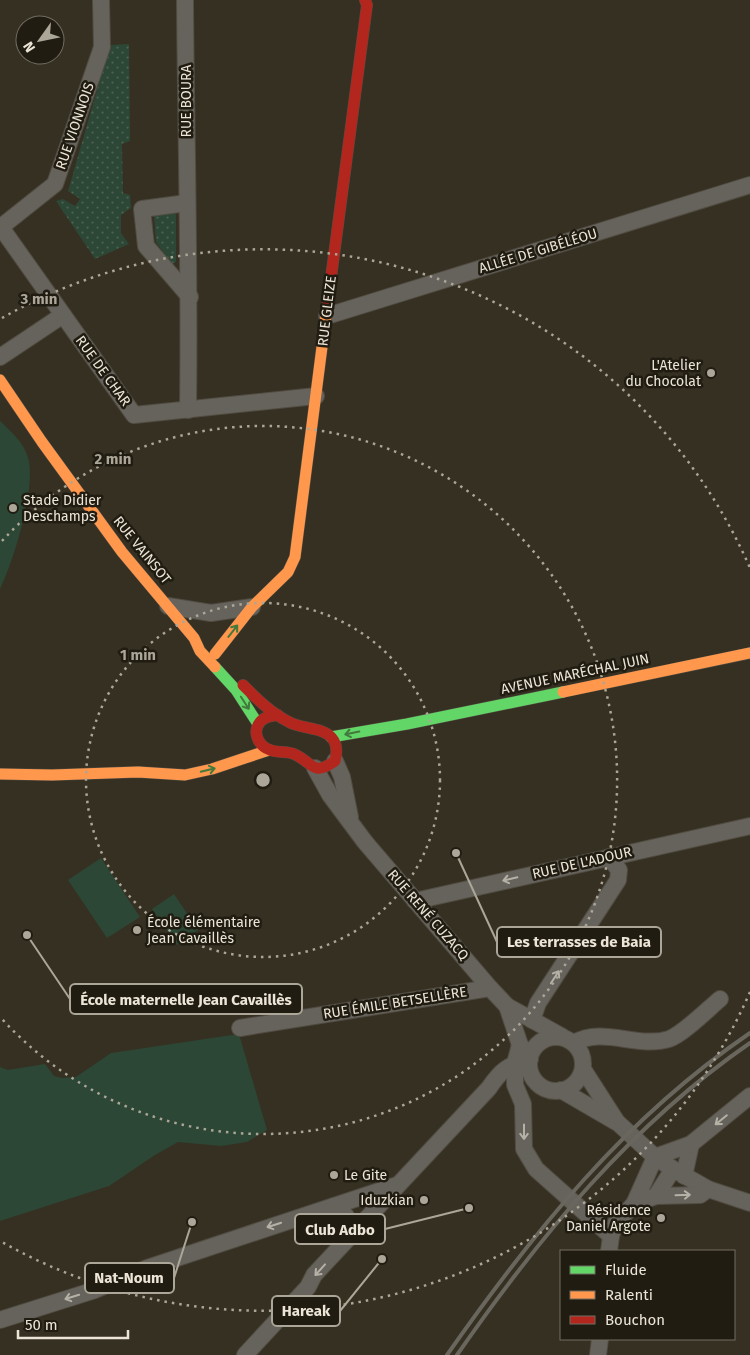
<svg xmlns="http://www.w3.org/2000/svg" width="750" height="1355" viewBox="0 0 750 1355" font-family="'Fira Sans',sans-serif">
<style>
.grass{fill:url(#grass-dots)}
.pitch{fill:#2c4735}
.lines{fill:none;stroke-linecap:round;stroke-linejoin:round}
.street-casing{stroke:#514c41;stroke-width:18}
.fast-casing{stroke:#514c41;stroke-width:12}
.slow-casing{stroke:#514c41;stroke-width:12}
.jam-casing{stroke:#514c41;stroke-width:12}
.street{stroke:#66635d;stroke-width:16}
.fast{stroke:#63d668;stroke-width:11}
.slow{stroke:#ff974d;stroke-width:11}
.jam{stroke:#b3261e;stroke-width:11}
.rail{stroke:#69665e;stroke-width:4}
.oneway{stroke:#42793c}
.oneway2{stroke:#b6b1a6}
.ring{fill:none;stroke:#aca698;stroke-width:2.5;stroke-dasharray:2.5 5}
.poi-dot{fill:#aca698;stroke:#201c11;stroke-width:2}
.labels{text-anchor:middle;dominant-baseline:central;stroke-width:5;stroke-linejoin:round;paint-order:stroke}
.street-label{font-size:14px;fill:#ece5d7;stroke:#201c11}
.poi-label{font-size:14px;fill:#ece5d7;stroke:#201c11;text-anchor:end}
.centre{fill:#aca698;stroke:#201c11;stroke-width:2.5}
.ring-label{font-size:15px;text-anchor:middle;font-weight:bold;fill:#aca698;stroke:#201c11;stroke-width:5;stroke-linejoin:round;paint-order:stroke}
.leader{fill:none;stroke:#aca698;stroke-width:2}
.callout-dot{fill:#aca698;stroke:#201c11;stroke-width:2}
.callout{fill:#201c11;stroke:#aca698;stroke-width:2}
.callout-label{font-size:15px;text-anchor:middle;font-weight:bold;fill:#ece5d7}
</style>
<defs>
<pattern id="grass-dots" width="8" height="8" patternUnits="userSpaceOnUse" patternTransform="scale(1.25)"><rect width="8" height="8" fill="#2c4735"/><path d="M2 2h.1M6 6h.1" fill="none" stroke="#4b6152" stroke-width="1.8" stroke-linecap="round"/></pattern>
</defs>
<rect width="100%" height="100%" fill="#363023"/>
<g class="grass">
<path d="M 129,44 L 130,141 L 122,144 L 123,193 L 130,195 L 131,208 L 121,215 L 121,233 L 129,244 L 95,259 L 56,201 L 63,199 L 75,206 L 80,199 L 68,191 L 110,45 Z"/>
<path d="M 174,211 L 176,215 L 176,262 L 172,264 L 156,242 L 154,216 L 155,214 Z"/>
</g>
<g class="pitch">
<path d="M 0,421 C 11,432 24,442 28,458 C 37,487 13,562 0,589 Z"/>
<path d="M 101,858 L 140,917 L 107,938 L 68,880 Z"/>
<path d="M 174,894 L 198,930 L 177,945 L 152,909 Z"/>
<path d="M 239,1034 L 267,1130 L 247,1142 L 221,1146 L 178,1142 L 155,1155 L 109,1186 L 0,1221 L 0,1067 L 8,1070 L 45,1064 L 54,1076 L 62,1078 L 76,1077 L 111,1053 Z"/>
</g>
<g class="lines">
<g class="street-casing">
<g id="street">
<path d="M 185,0 C 186,137 190,273 188,410"/>
<path d="M 187,203 L 142,209 L 146,246 L 190,297"/>
<path d="M 0,226 L 134,415 L 316,396"/>
<path d="M 1,227 L 55,184 L 102,47 L 101,0"/>
<path d="M 327,316 L 750,185"/>
<path d="M 0,357 L 63,315"/>
<path d="M 168,606 L 211,613 L 252,607"/>
<path d="M 335,761 L 342,777 L 350,817"/>
<path d="M 315,768 L 330,795 L 365,842 L 490,988 L 507,1006 L 563,1037"/>
<path d="M 415,901 L 750,826"/>
<path d="M 507,1006 L 520,1045 L 527,1053"/>
<path d="M 532,1020 L 538,1003 L 618,880 L 619,870 L 609,857"/>
<path d="M 240,1028 L 490,988"/>
<circle cx="556" cy="1064" r="27"/>
<path d="M 574,1043 C 603,1026 638,1049 669,1039 C 683,1034 707,1010 720,999"/>
<path d="M 520,1045 L 515,1063 L 515,1085 L 523,1104 L 524,1149 L 536,1169 L 611,1236"/>
<path d="M 583,1069 L 617,1122 L 655,1157 L 673,1169 L 708,1189 L 750,1203"/>
<path d="M 561,1090 L 616,1122"/>
<path d="M 684,1176 L 691,1144"/>
<path d="M 656,1196 L 700,1195 L 708,1189"/>
<path d="M 634,1204 L 655,1157 L 691,1144 L 750,1096"/>
<path d="M 334,1206 L 346,1216 L 353,1234"/>
<path d="M 609,1251 L 611,1236 L 615,1224 L 634,1204 L 656,1196 L 673,1169"/>
<path d="M 0,1320 L 95,1290 L 147,1268 L 397,1185"/>
<path d="M 245,1355 L 308,1287 L 314,1275 L 489,1088 C 501,1070 508,1065 530,1059"/>
<path d="M 598,1355 L 600,1339"/>
</g>
</g>
<g class="fast-casing">
<g id="fast">
<path d="M 215,667 L 236,690 L 258,724"/>
<path d="M 331,737 L 407,724 L 563,692"/>
</g>
</g>
<g class="slow-casing">
<g id="slow">
<path d="M 0,380 L 42,442 L 122,552 L 194,638 L 200,651 L 215,667"/>
<path d="M 215,654 L 252,607 L 288,572 L 295,557 L 327,308"/>
<path d="M 563,692 L 750,653"/>
<path d="M 0,774 L 52,775 L 138,772 L 185,775 L 212,769 L 269,750"/>
</g>
</g>
<g class="jam-casing">
<g id="jam">
<path d="M 327,308 L 367,5 L 365,0"/>
<path d="M 243,685 C 257,699 271,713 289,722 C 301,729 323,727 332,738 C 338,745 337,753 335,761 C 312,777 314,763 294,754 C 287,751 278,753 270,750 C 260,747 253,735 258,725 C 262,717 270,716 278,715"/>
</g>
</g>
<use href="#street" class="street"/>
<use href="#fast" class="fast"/>
<use href="#slow" class="slow"/>
<use href="#jam" class="jam"/>
<g class="rail">
<path d="M 447,1355 C 534,1231 624,1119 750,1033"/>
<path d="M 457,1355 C 539,1237 631,1125 750,1043"/>
</g>
</g>
<defs><path id="oneway-shaft" d="M-6 0H5M1.5-3L5.5 0L1.5 3" fill="none" stroke-width="1.6" stroke-linecap="round" stroke-linejoin="round" transform="scale(1.25)"/></defs>
<g class="oneway">
<use href="#oneway-shaft" transform="translate(233 631) rotate(-52)"/>
<use href="#oneway-shaft" transform="translate(245 703) rotate(57)"/>
<use href="#oneway-shaft" transform="translate(352 733) rotate(168)"/>
<use href="#oneway-shaft" transform="translate(208 770) rotate(-14)"/>
</g>
<g class="oneway2">
<use href="#oneway-shaft" transform="translate(510 879) rotate(167)"/>
<use href="#oneway-shaft" transform="translate(555 977) rotate(-57)"/>
<use href="#oneway-shaft" transform="translate(721 1120) rotate(141)"/>
<use href="#oneway-shaft" transform="translate(524 1132) rotate(90)"/>
<use href="#oneway-shaft" transform="translate(683 1195) rotate(-2)"/>
<use href="#oneway-shaft" transform="translate(274 1225) rotate(162)"/>
<use href="#oneway-shaft" transform="translate(320 1270) rotate(132)"/>
<use href="#oneway-shaft" transform="translate(72 1297) rotate(163)"/>
</g>
<g class="ring">
<circle cx="263" cy="780" r="177"/>
<path d="M2 541A354 354 0 1 1 2 1019"/>
<path d="M750 992A531 531 0 0 1 2 1242M2 318A531 531 0 0 1 750 568"/>
</g>
<g class="poi-dot">
<circle cx="711" cy="373" r="5"/>
<circle cx="13" cy="508" r="5"/>
<circle cx="137" cy="930" r="5"/>
<circle cx="334" cy="1175" r="5"/>
<circle cx="424" cy="1200" r="5"/>
<circle cx="661" cy="1218" r="5"/>
</g>
<g class="labels">
<g class="street-label">
<text transform="translate(186 101) rotate(-90)">RUE BOURA</text>
<text transform="translate(75 126) rotate(-71)">RUE VIONNOIS</text>
<text transform="translate(538 251) rotate(-17)">ALLÉE DE GIBÉLÉOU</text>
<text transform="translate(327 311) rotate(-83)">RUE GLEIZE</text>
<text transform="translate(103 371) rotate(54)">RUE DE CHAR</text>
<text transform="translate(142 550) rotate(51)">RUE VAINSOT</text>
<text transform="translate(575 674) rotate(-12)">AVENUE MARÉCHAL JUIN</text>
<text transform="translate(582 863) rotate(-13)">RUE DE L'ADOUR</text>
<text transform="translate(428 915) rotate(49)">RUE RENÉ CUZACQ</text>
<text transform="translate(395 1003) rotate(-9)">RUE ÉMILE BETSELLÈRE</text>
</g>
<g class="poi-label">
<text x="701" y="365">L'Atelier<tspan x="701" dy="16">du Chocolat</tspan></text>
<text x="23" y="500" text-anchor="start">Stade Didier<tspan x="23" dy="16">Deschamps</tspan></text>
<text x="147" y="922" text-anchor="start">École élémentaire<tspan x="147" dy="16">Jean Cavaillès</tspan></text>
<text x="344" y="1175" text-anchor="start">Le Gite</text>
<text x="414" y="1200">Iduzkian</text>
<text x="651" y="1210">Résidence<tspan x="651" dy="16">Daniel Argote</tspan></text>
</g>
</g>
<circle cx="263" cy="780" r="8" class="centre"/>
<g class="ring-label">
<text x="39" y="304">3 min</text>
<text x="113" y="464">2 min</text>
<text x="138" y="660">1 min</text>
</g>
<path class="leader" d="M456 853L497 942M27 935L70 999M469 1208L385 1229M192 1222L174 1278M382 1259L340 1311"/>
<g class="callout-dot">
<circle cx="456" cy="853" r="5"/>
<circle cx="27" cy="935" r="5"/>
<circle cx="469" cy="1208" r="5"/>
<circle cx="192" cy="1222" r="5"/>
<circle cx="382" cy="1259" r="5"/>
</g>
<g class="callout">
<rect x="497" y="927" width="164" height="30" rx="5"/>
<rect x="70" y="984" width="232" height="30" rx="5"/>
<rect x="295" y="1214" width="90" height="30" rx="5"/>
<rect x="85" y="1263" width="89" height="30" rx="5"/>
<rect x="272" y="1296" width="68" height="30" rx="5"/>
</g>
<g class="callout-label">
<text x="579" y="947">Les terrasses de Baia</text>
<text x="186" y="1005">École maternelle Jean Cavaillès</text>
<text x="340" y="1235">Club Adbo</text>
<text x="129" y="1283">Nat-Noum</text>
<text x="306" y="1316">Hareak</text>
</g>
<rect x="560" y="1250" width="175" height="90" fill="#201c11" stroke="#726c60"/>
<rect x="570" y="1266" width="25" height="8" fill="#63d668" stroke="#726c60"/>
<text x="605" y="1275" font-size="15" fill="#ece5d7">Fluide</text>
<rect x="570" y="1291" width="25" height="8" fill="#ff974d" stroke="#726c60"/>
<text x="605" y="1300" font-size="15" fill="#ece5d7">Ralenti</text>
<rect x="570" y="1316" width="25" height="8" fill="#b3261e" stroke="#726c60"/>
<text x="605" y="1325" font-size="15" fill="#ece5d7">Bouchon</text>
<g transform="translate(40 40) rotate(237)"><circle r="24" fill="#201c11" stroke="#726c60"/>
<path d="M0-4L9 19L0 12L-9 19Z" fill="#aca698"/>
<text y="-8" font-size="14" font-weight="bold" text-anchor="middle" fill="#ece5d7">N</text>
</g>
<path d="M18 1330v8h110v-8" fill="none" stroke="#ece5d7" stroke-width="2.5"/>
<text x="25" y="1330" font-size="15" fill="#ece5d7" stroke="#201c11" stroke-width="4" paint-order="stroke">50 m</text>
</svg>
